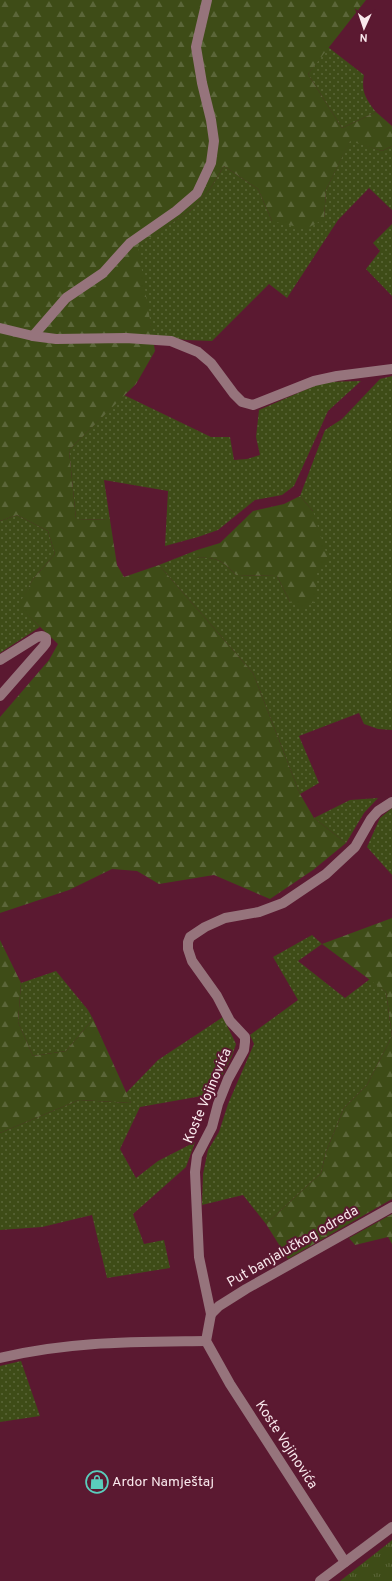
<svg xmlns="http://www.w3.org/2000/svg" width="392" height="1581" viewBox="0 0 392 1581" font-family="Overpass,sans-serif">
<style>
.grass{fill:url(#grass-dots)}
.forest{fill:url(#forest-firs)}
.park{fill:url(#park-tufts)}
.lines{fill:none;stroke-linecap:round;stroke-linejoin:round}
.minor{stroke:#96747c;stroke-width:10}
.labels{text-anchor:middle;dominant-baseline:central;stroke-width:4;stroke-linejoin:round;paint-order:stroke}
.street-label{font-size:14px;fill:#f9e8ec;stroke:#5b1931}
.poi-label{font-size:14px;fill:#f9e8ec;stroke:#5b1931;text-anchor:start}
</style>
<defs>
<pattern id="grass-dots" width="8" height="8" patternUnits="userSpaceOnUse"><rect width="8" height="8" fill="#3e4c17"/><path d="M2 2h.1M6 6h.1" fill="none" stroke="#5b6639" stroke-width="1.8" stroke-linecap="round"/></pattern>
<pattern id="forest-firs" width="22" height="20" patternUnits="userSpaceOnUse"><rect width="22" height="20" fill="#3e4c17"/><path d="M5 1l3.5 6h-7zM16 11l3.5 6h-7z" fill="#5b6639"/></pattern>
<pattern id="park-tufts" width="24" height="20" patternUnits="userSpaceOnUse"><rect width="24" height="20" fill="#3e4c17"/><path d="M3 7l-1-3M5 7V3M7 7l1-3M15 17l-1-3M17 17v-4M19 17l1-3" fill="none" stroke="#5b6639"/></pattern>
</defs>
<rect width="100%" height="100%" fill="#5b1931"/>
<g class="grass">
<path d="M 328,47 L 364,75 C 361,92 366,99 376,112 L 342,128 L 308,74 Z"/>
<path d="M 350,140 L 382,151 L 392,146 L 392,210 L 369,188 L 338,220 L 287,298 L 269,284 L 212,341 L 186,340 L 152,335 L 137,246 L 191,210 L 210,189 L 224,166 L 258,189 L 272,221 L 324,219 L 326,190 Z"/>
<path d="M 392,224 L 392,296 L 366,269 L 380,251 L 373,243 Z"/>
<path d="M 392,376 L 392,730 L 378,729 L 364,724 L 359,713 L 299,736 L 319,783 L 300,794 L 253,673 L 159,565 L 197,550 L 197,558 C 217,557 223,561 236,575 L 277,576 L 290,602 L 313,511 L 300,496 L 325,430 L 342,419 L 380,379 Z"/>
<path d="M 361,381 L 328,411 L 294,486 L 282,495 L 255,500 L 218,530 L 198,537 L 165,546 L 168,491 L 104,480 L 110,520 L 76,519 L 69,450 L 124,395 L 211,437 L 230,437 L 234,460 L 247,459 L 260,455 L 256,437 L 259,410 L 323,382 Z"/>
<path d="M 17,515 L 48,531 L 55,554 L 33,579 L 19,606 L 40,627 L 0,653 L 0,521 Z"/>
<path d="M 378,798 L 364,813 L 346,843 L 314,818 L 350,800 Z"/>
<path d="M 392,808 L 392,875 L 367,847 L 380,818 Z"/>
<path d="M 312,935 L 322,944 L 298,961 L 345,998 L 370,979 L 386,992 L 392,1036 L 367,1085 L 344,1108 L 326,1152 L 321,1173 L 266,1224 L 243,1195 L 202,1205 L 203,1174 L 208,1150 L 219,1132 L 228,1104 L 254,1044 L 250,1035 L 298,1000 L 273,957 Z"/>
<path d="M 56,971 L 88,1010 L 93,1019 L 66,1051 L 33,1056 L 18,1022 L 21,983 Z"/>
<path d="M 223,1017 L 236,1044 L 232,1056 L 213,1094 L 140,1107 L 120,1149 L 136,1178 L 158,1161 L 195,1142 L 186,1167 L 133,1214 L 144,1244 L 164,1240 L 170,1268 L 107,1278 L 92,1215 L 42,1227 L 0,1230 L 0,1133 L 79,1100 L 131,1103 L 126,1093 L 158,1060 Z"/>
<path d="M 21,1361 L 40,1416 L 0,1422 L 0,1366 Z"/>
</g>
<g class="forest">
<path d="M 0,0 L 366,0 L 308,74 L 342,128 L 376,112 L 392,126 L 392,146 L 382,151 L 350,141 L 326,190 L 324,219 L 306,229 L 272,221 L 258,189 L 224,166 L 210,189 L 191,210 L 138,246 L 155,351 L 136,384 L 69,450 L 76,519 L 110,520 L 117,565 L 124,577 L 159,565 L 253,673 L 300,794 L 314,818 L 346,843 L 313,870 L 270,899 L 214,875 L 159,884 L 137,871 L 112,869 L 69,890 L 0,913 L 0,717 L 49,660 L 58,644 L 18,606 L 33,579 L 55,554 L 48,531 L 17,515 L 0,521 Z"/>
<path d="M 300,496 L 313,511 L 328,559 L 317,572 L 316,601 L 303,608 L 290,602 L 277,576 L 236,575 C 223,561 217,557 197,558 L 197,550 L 220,543 L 253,511 L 284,504 Z"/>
<path d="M 392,918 L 392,1199 L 288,1259 L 266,1224 L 321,1173 L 326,1152 L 344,1108 L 367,1085 L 392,1036 L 386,992 L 322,944 Z"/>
<path d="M 0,940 L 21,983 L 18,1022 L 33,1056 L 66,1051 L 93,1019 L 131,1103 L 79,1100 L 0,1133 Z"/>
<path d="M 392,1214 L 392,1244 L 388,1237 L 355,1245 L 349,1238 Z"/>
</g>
<path class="park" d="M 392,1540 L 392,1581 L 340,1581 L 386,1545 Z"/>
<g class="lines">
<g class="minor">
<path d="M 0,328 L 33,336 L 56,339 L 126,338 L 171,341 L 198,352 L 211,363 L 234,394 L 242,402 L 253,405 L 314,381 L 337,376 L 392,369"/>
<path d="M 33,336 L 66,298 L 103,273 L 130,243 L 176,211 L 197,193 L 211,163 L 214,141 L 211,120 L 202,83 L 196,47 L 207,0"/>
<path d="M 0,660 L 37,637 L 42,636 L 46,638 L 46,643 L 43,647 L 0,696"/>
<path d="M 211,1314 L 219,1306 L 246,1289 L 392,1207"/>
<path d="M 0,1358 C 67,1341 137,1342 206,1341"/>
<path d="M 345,1562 L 230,1384 L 206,1341 L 211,1314 L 199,1257 L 195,1172 L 197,1156 L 212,1127 L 218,1104 L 228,1079 L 244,1050 L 245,1042 L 245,1037 L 230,1021 L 217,996 L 192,961 L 188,949 L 188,942 L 190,937 L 205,927 L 225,918 L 259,912 L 283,903 L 326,874 L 355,847 L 371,819 L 378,811 L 392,802"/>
<path d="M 320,1581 L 392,1527"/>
</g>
</g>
<defs>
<g id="shop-ring" transform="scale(1.15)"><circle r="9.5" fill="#5b1931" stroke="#5acebd" stroke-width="1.5"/><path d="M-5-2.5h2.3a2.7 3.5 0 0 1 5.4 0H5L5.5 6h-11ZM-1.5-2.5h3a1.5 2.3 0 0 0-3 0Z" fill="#5acebd"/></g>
</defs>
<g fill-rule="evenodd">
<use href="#shop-ring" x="97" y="1482"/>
</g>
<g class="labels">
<g class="street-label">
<text transform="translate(208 1096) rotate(-67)">Koste Vojinovića</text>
<text transform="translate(293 1247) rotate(-30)">Put banjalučkog odreda</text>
<text transform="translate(286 1445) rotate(57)">Koste Vojinovića</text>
</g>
<g class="poi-label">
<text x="112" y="1482">Ardor Namještaj</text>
</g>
</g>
<g transform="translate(364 28) rotate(183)" stroke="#5b1931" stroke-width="3" paint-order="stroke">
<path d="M0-3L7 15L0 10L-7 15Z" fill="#f9e8ec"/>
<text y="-6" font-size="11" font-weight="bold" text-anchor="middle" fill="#f9e8ec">N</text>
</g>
</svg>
